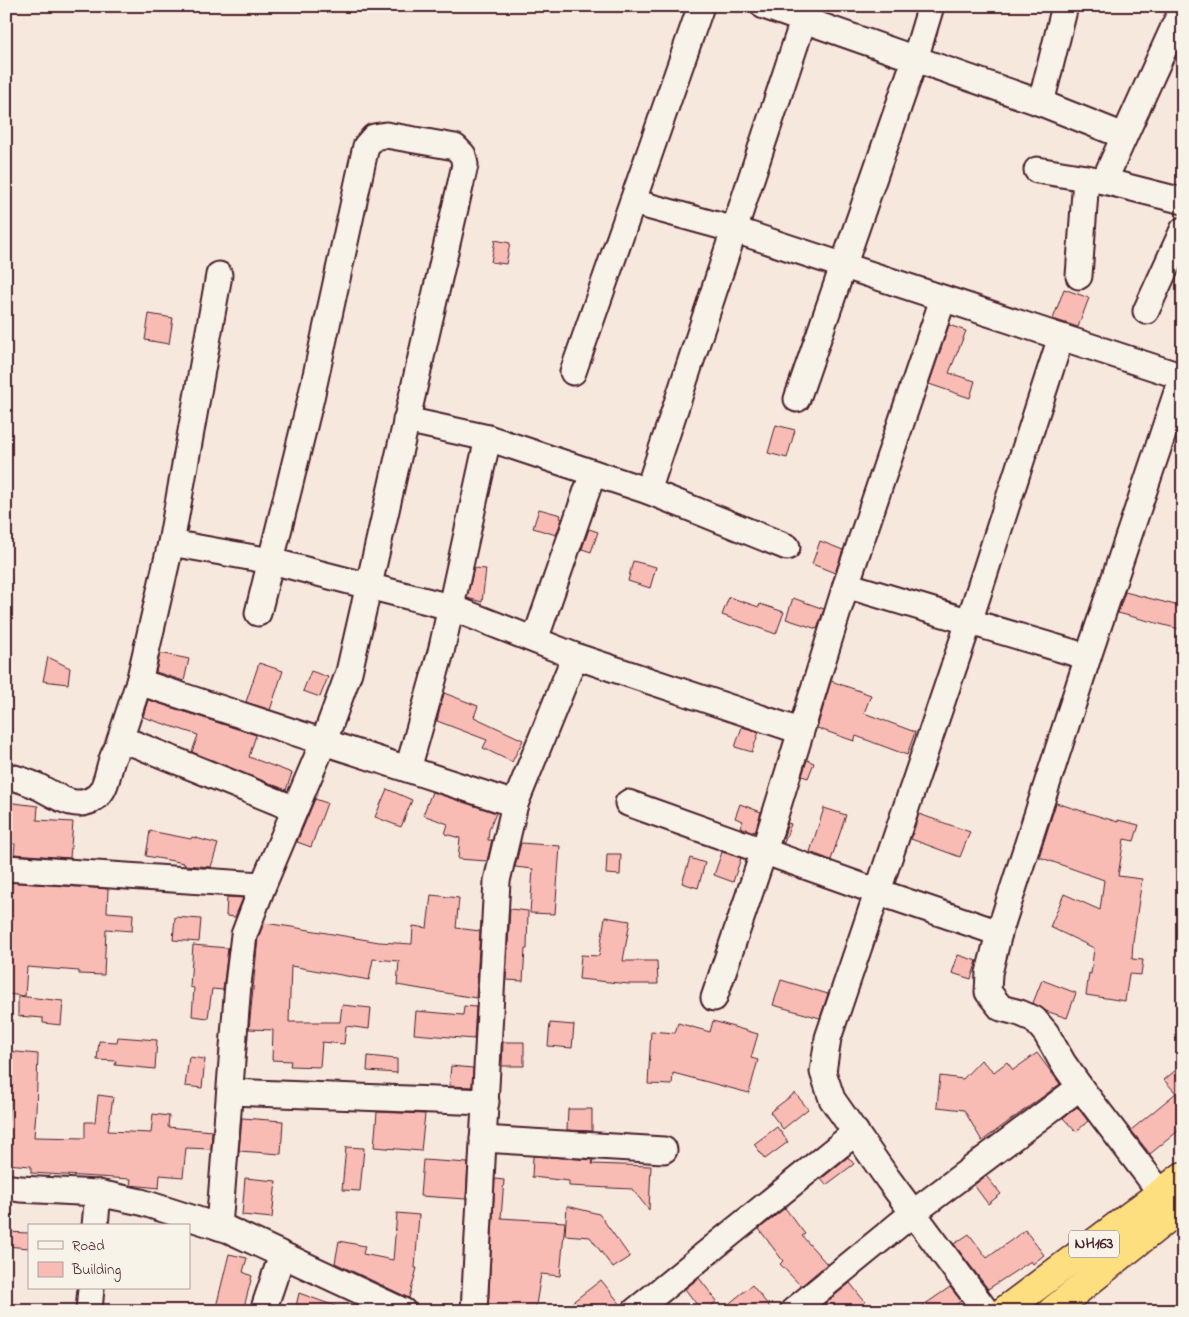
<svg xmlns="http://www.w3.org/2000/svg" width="1189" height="1317" viewBox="0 0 1189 1317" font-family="'Indie Flower',sans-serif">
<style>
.building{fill:#f8bcb5;stroke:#4a1f2b}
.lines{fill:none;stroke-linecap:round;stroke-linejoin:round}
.minor-casing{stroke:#4a1f2b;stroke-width:29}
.highway-casing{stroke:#4a1f2b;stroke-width:31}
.minor{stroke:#f7f3e8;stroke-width:25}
.highway{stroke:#fedf80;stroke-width:28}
.labels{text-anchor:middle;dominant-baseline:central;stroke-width:4;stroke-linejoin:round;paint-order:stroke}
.shield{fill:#f7f3e8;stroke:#7e5f64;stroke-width:1}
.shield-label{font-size:16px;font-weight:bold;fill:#4a1f2b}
</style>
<rect width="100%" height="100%" fill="#f7e8de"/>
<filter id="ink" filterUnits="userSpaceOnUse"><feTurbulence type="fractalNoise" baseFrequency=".02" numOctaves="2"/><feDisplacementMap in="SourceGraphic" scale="10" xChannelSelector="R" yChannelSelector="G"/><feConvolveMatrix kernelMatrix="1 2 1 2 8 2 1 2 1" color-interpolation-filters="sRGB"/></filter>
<g filter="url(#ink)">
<g class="building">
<path d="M 495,240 L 510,243 L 506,264 L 491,262 Z"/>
<path d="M 1064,289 L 1089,298 L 1078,327 L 1053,319 Z"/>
<path d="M 149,314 L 173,318 L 169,344 L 145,340 Z"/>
<path d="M 949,325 L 966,331 L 949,373 L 975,381 L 970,398 L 929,384 Z"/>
<path d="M 776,425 L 795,430 L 787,458 L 768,453 Z"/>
<path d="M 539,509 L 561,515 L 560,518 L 562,519 L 556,535 L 533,528 Z"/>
<path d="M 589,529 L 598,532 L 591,552 L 582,549 Z"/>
<path d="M 820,541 L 843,550 L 835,573 L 812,564 Z"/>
<path d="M 633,561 L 656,567 L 650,588 L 628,581 Z"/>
<path d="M 474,568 L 486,569 L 482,602 L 467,598 Z"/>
<path d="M 1125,592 L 1183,607 L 1183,630 L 1118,613 Z"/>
<path d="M 729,597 L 759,607 L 760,604 L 784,612 L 776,634 L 722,615 Z"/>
<path d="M 793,598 L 824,609 L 817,629 L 786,619 Z"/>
<path d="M 160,653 L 189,659 L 184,681 L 156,672 Z"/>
<path d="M 48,657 L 70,668 L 68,684 L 43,681 Z"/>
<path d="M 259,663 L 283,671 L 270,710 L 246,702 Z"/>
<path d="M 311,671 L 328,677 L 320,697 L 303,691 Z"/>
<path d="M 831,681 L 871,695 L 864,713 L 915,732 L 907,755 L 856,736 L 854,741 L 817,728 Z"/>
<path d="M 444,693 L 478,706 L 474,717 L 523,740 L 512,762 L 483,748 L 487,740 L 437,721 Z"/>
<path d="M 148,700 L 256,735 L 249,757 L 292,773 L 286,790 L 192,752 L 198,735 L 143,717 Z"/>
<path d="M 742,727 L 759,732 L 752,752 L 735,747 Z"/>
<path d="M 807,760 L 814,763 L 808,778 L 802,776 Z"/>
<path d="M 387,789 L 412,800 L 401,827 L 375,817 Z"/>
<path d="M 432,792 L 496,813 L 489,830 L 488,840 L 492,840 L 487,861 L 458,859 L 460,838 L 445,834 L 448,824 L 423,815 Z"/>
<path d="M 315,799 L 327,803 L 311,847 L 297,842 Z"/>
<path d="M 6,802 L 38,806 L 37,820 L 73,822 L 70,858 L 14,854 L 15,844 L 6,843 Z"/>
<path d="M 1056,803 L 1118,822 L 1118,820 L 1139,825 L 1134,841 L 1124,839 L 1118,876 L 1142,879 L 1133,941 L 1132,959 L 1143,960 L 1141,975 L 1129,974 L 1125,1001 L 1086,995 L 1089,973 L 1091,974 L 1094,948 L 1050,927 L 1064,894 L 1100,910 L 1104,880 L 1039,857 Z"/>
<path d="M 740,804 L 761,812 L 755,832 L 740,827 L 743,821 L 735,818 Z"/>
<path d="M 824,808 L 846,815 L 831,860 L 810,852 Z"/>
<path d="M 919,814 L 970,832 L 960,857 L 911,839 Z"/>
<path d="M 788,823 L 791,824 L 784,843 L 782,842 Z"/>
<path d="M 150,831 L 191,839 L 192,837 L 218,844 L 211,867 L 184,865 L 184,863 L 146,856 Z"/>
<path d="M 521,843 L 560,846 L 555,914 L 530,913 L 533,869 L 515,867 Z"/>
<path d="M 722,852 L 741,858 L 733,882 L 714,875 Z"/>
<path d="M 607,854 L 621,854 L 620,875 L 606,874 Z"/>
<path d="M 690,858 L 705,863 L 698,888 L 682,883 Z"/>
<path d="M 6,882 L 108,889 L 107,912 L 133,914 L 132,931 L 106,929 L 104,975 L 79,974 L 79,971 L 27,967 L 25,996 L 6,994 Z"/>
<path d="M 431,895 L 459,898 L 456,928 L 480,931 L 476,998 L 397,985 L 399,961 L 373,959 L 369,980 L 291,966 L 289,1022 L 340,1022 L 342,1005 L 371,1008 L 369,1029 L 346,1026 L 344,1044 L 322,1042 L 320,1067 L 290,1066 L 291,1061 L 272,1060 L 273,1030 L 249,1029 L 258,938 L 264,923 L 292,927 L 379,942 L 412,944 L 413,926 L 427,928 Z"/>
<path d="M 227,897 L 243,898 L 235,917 L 226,916 Z"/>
<path d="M 510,909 L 528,911 L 527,949 L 525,949 L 523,981 L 506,980 Z"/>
<path d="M 175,917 L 201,919 L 199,942 L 173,940 Z"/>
<path d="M 605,917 L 630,921 L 623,961 L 657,961 L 658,984 L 629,984 L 579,979 L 581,955 L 599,956 Z"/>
<path d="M 193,945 L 228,948 L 223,990 L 212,989 L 208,1018 L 192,1016 L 194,988 L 190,987 Z"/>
<path d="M 958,955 L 977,961 L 971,979 L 952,973 Z"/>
<path d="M 781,980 L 828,994 L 820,1018 L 773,1005 Z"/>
<path d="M 1042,980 L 1076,993 L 1067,1018 L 1046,1011 L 1033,1003 Z"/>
<path d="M 18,996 L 63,1001 L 61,1025 L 43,1023 L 43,1018 L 18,1016 Z"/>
<path d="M 464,1006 L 476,1007 L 474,1039 L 414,1034 L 416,1011 L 463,1015 Z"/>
<path d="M 713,1021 L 758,1034 L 751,1058 L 758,1060 L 749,1093 L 673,1073 L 672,1085 L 648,1084 L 651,1031 L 675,1033 L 678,1023 L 710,1032 Z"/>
<path d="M 550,1023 L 574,1025 L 572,1048 L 548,1046 Z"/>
<path d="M 118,1037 L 157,1040 L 155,1069 L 115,1065 L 116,1061 L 97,1060 L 99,1041 L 117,1042 Z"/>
<path d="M 503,1042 L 524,1042 L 524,1066 L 502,1066 Z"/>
<path d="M 6,1051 L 38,1054 L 36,1111 L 34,1137 L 85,1138 L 85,1122 L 95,1122 L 98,1095 L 113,1097 L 108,1131 L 151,1133 L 153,1114 L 169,1116 L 168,1127 L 212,1131 L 211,1149 L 186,1148 L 183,1177 L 160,1175 L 159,1188 L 130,1185 L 131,1179 L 31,1173 L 31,1166 L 6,1164 L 6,1142 L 10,1097 L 6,1097 Z"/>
<path d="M 1037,1053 L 1060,1084 L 982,1141 L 964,1110 L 937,1107 L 940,1076 L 963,1079 L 981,1060 L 994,1072 L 1007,1062 L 1013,1070 Z"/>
<path d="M 368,1056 L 397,1059 L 397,1073 L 367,1071 Z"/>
<path d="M 189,1057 L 205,1059 L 202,1088 L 185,1086 Z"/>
<path d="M 1183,1064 L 1183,1127 L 1150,1154 L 1131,1130 L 1176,1093 L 1164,1080 Z"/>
<path d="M 451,1066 L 473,1068 L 472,1087 L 449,1086 Z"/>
<path d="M 795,1093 L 808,1109 L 783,1129 L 770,1112 Z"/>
<path d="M 1077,1107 L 1088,1121 L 1076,1132 L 1063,1118 Z"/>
<path d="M 568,1109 L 592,1109 L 592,1131 L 567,1130 Z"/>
<path d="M 377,1112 L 425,1114 L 421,1151 L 374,1147 Z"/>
<path d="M 242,1118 L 283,1121 L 281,1154 L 239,1151 Z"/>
<path d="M 777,1127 L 788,1142 L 765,1159 L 754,1144 Z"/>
<path d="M 346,1147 L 364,1148 L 360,1191 L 342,1190 Z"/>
<path d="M 533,1156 L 593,1160 L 592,1164 L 651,1166 L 649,1210 L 632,1189 L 569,1186 L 569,1181 L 532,1177 Z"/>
<path d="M 848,1157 L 854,1164 L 826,1185 L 821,1179 Z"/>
<path d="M 423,1160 L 468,1163 L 466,1199 L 420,1196 Z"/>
<path d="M 986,1176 L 1001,1194 L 988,1204 L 974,1185 Z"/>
<path d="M 245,1178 L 276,1181 L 272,1218 L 242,1215 Z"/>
<path d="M 495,1179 L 504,1180 L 501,1218 L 565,1222 L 560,1276 L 541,1274 L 535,1311 L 488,1311 Z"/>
<path d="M 567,1206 L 599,1214 L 630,1257 L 613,1268 L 590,1237 L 565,1235 Z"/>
<path d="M 785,1208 L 805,1234 L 802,1236 L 827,1264 L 801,1286 L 780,1264 L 783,1261 L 759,1229 Z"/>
<path d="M 397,1213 L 419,1215 L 415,1268 L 417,1268 L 409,1298 L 335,1263 L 339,1241 L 365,1246 L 363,1254 L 393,1260 Z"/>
<path d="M 1025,1230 L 1044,1255 L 1033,1264 L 1031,1261 L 988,1289 L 954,1244 L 969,1234 L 987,1258 Z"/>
<path d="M 6,1232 L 29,1233 L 29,1248 L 6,1246 Z"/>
<path d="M 229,1254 L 247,1258 L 243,1272 L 252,1276 L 243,1311 L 215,1311 Z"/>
<path d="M 699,1278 L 717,1301 L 705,1311 L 702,1311 L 685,1289 Z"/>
<path d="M 601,1280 L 622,1306 L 621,1311 L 561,1311 Z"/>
<path d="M 850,1283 L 872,1311 L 816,1311 Z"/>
<path d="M 752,1285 L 773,1311 L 720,1311 Z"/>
<path d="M 950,1287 L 961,1301 L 947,1311 L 915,1311 Z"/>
<path d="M 299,1293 L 343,1309 L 343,1311 L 295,1311 Z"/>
</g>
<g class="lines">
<g class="minor-casing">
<g id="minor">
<path d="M 764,6 L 1041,103 L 1124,136"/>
<path d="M 1041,103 L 1065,6"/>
<path d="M 1037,170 L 1104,181 L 1183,201"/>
<path d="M 1104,181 L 1183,7"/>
<path d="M 633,202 L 735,230 L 1183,377"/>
<path d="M 1079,276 L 1086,178"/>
<path d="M 1146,311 L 1183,230"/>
<path d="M 573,372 L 701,6"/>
<path d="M 797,399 L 915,59 L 931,6"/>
<path d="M 406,420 L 488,438 L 648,491 L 787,547"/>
<path d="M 648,491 L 808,6"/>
<path d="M 171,543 L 271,561 L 450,607 L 575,656 L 800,731"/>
<path d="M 846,585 L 1088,657"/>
<path d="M 535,640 L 593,473"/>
<path d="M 139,682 L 515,804"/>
<path d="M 117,749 L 139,682 L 171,543 L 219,275"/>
<path d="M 408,769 L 441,652 L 488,438"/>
<path d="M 6,776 C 18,778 28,782 39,787 C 56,796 77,812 96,797 C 112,786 106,751 124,744 C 127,743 132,744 135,744 L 295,809"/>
<path d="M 628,803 L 878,892 L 999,933"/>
<path d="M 6,868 L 263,885"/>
<path d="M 714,998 L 764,851 L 846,585 L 943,299"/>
<path d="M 230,1092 L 486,1102"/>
<path d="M 483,1139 L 664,1150"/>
<path d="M 6,1187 L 20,1189 L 98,1193 L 141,1202 L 229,1230 L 403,1311"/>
<path d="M 1161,1193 L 1080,1087 L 1063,1063 L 1046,1033 L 1034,1019 L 1020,1013 L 1001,1008 L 988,992 L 989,973 L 999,933 L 1088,657 L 1182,377"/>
<path d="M 95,1226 L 98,1193"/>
<path d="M 219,1227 L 238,984 L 244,935 L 263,885 L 324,741 L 349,672 L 465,165 L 463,155 L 455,147 L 386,135 L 374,137 L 366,146 L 311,398 L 258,613"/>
<path d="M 89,1311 L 91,1288"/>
<path d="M 263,1311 L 282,1255"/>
<path d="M 474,1311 L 497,881 L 515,804 L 575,656"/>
<path d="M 635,1311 L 856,1132"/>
<path d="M 793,1311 L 913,1213 L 1080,1087"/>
<path d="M 986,1311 L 888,1179 L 832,1099 L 823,1072 L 828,1038 L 969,622 L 1061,337"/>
</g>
</g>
<g class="highway-casing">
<g id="highway">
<path d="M 1004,1311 L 1183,1176"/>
<path d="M 1052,1311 L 1183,1206"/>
</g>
</g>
<use href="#minor" class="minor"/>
<use href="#highway" class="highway"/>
</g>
</g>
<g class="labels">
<rect class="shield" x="1069" y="1230.5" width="50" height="27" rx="4"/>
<g class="shield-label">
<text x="1094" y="1244">NH163</text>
</g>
</g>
<rect width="1189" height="1317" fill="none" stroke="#f7f3e8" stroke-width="25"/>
<rect x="12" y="12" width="1164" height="1292" fill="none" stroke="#4a1f2b" stroke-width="2" filter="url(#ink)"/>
<rect x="28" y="1224" width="162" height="65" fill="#f7f3e8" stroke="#b29e9c"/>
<rect x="38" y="1241" width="25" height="8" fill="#f7f3e8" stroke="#b29e9c"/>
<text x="72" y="1250" font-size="15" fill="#4a1f2b">Road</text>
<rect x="38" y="1262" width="25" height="15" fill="#f8bcb5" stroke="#b29e9c"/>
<text x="72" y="1274" font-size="15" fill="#4a1f2b">Building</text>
</svg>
